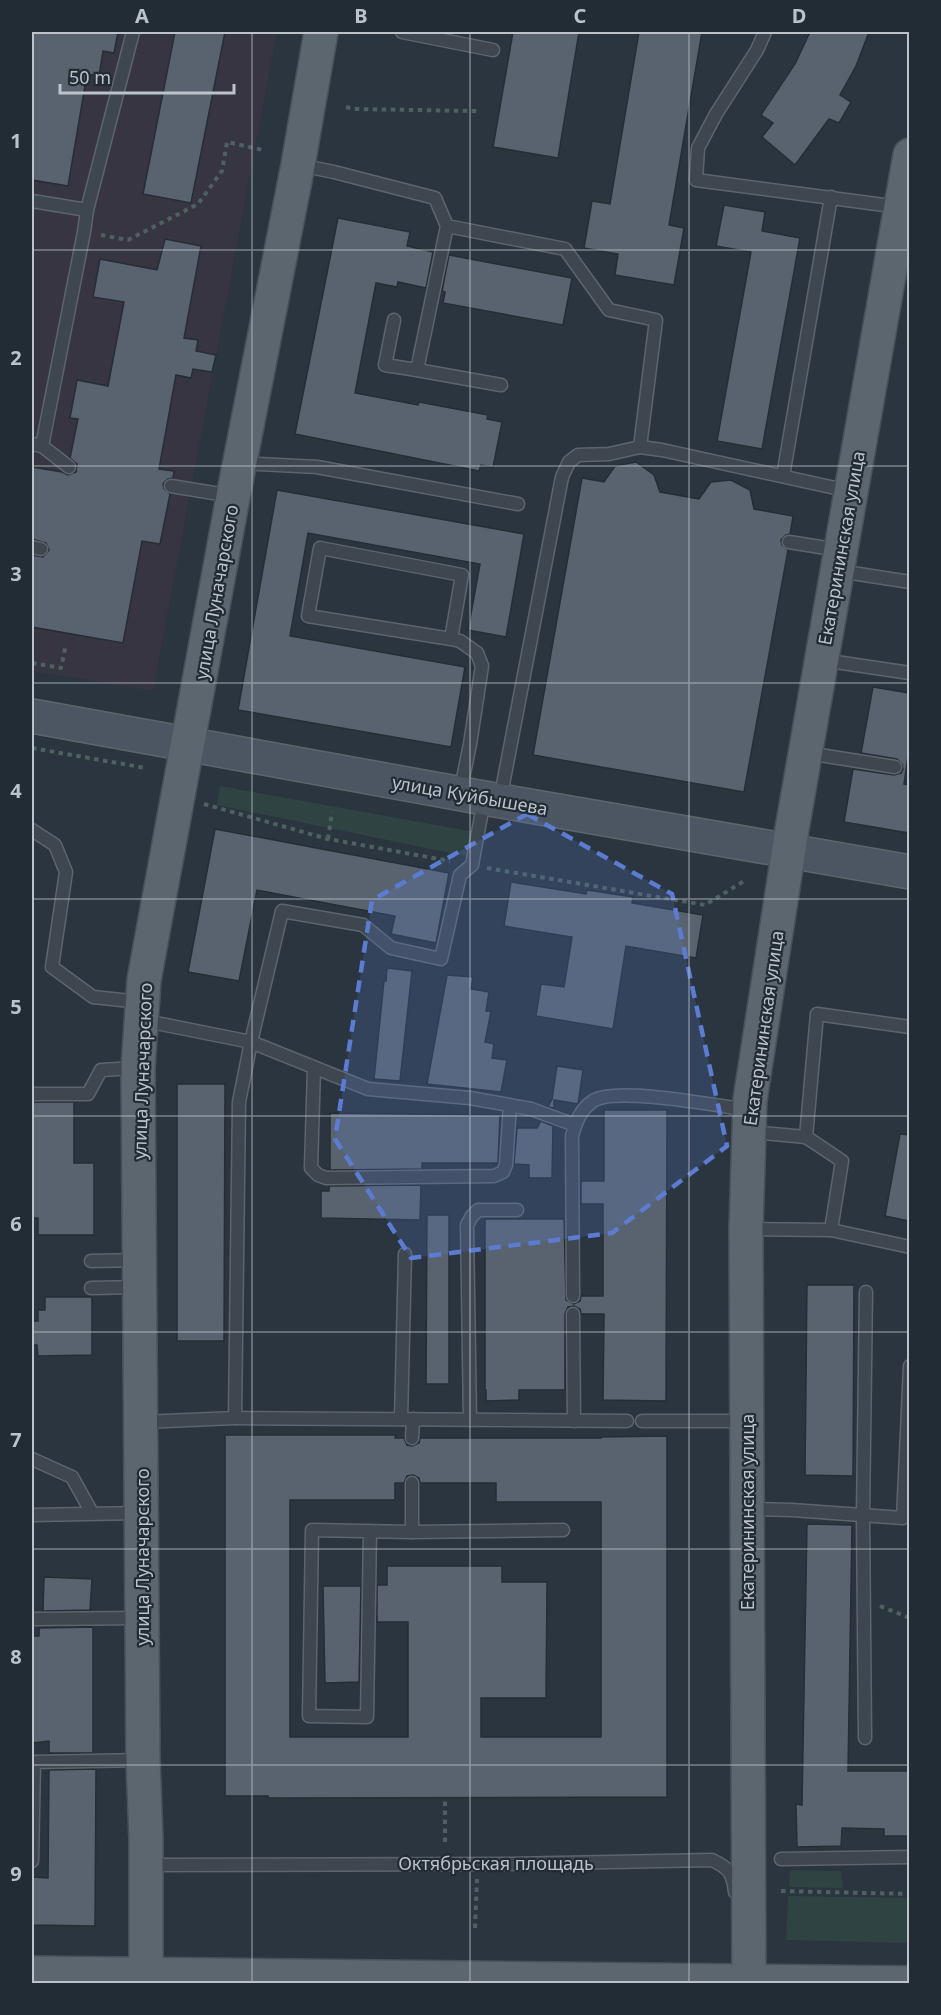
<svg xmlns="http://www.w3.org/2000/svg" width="941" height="2015" viewBox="0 0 941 2015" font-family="'Noto Sans',sans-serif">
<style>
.medical{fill:#363541}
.green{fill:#2f4442}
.building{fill:#59636f;stroke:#252e37;stroke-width:1.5;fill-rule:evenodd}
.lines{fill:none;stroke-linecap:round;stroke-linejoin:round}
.lane-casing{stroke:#5c656d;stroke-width:15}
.secondary-casing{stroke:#5c656d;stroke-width:36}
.primary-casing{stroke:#485059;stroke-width:36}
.path{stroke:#4e6061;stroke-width:4;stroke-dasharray:4.5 4.5;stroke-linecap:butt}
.lane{stroke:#3e4750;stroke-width:12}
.secondary{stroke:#4c5662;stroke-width:33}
.primary{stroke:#5c666f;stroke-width:33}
.marked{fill:#5c7cd2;fill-opacity:0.2;stroke:#5c7cd2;stroke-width:4.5;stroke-dasharray:12 8;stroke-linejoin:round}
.grid{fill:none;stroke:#bbc2ca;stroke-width:1.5;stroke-opacity:0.55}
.labels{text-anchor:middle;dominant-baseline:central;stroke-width:4.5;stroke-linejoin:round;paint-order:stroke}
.street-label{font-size:18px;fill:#bbc2ca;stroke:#222c35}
.neatline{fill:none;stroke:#bbc2ca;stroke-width:2}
.grid-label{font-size:20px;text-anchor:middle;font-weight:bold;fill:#bbc2ca}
</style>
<rect width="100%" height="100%" fill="#2a353f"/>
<path class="medical" d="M 32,32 L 277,32 L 153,691 L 32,671 Z"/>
<g class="green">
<path d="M 220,786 L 475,832 L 470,857 L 217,805 Z"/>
<path d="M 790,1870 L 841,1871 L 843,1888 L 789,1887 Z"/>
<path d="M 788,1896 L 909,1898 L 909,1943 L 786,1940 Z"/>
</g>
<g class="building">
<path d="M 32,32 L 118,32 L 114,53 L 103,51 L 99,76 L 87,74 L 68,186 L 32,180 Z"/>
<path d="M 175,32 L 225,32 L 191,203 L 143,194 Z"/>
<path d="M 513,32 L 579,32 L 558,158 L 493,147 Z"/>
<path d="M 639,32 L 702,32 L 669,225 L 684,228 L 674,285 L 615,275 L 618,254 L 584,248 L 592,201 L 610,204 Z"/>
<path d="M 810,32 L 869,32 L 856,66 L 840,95 L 851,102 L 839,123 L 829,119 L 795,165 L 762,137 L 773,123 L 761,115 L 795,64 Z"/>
<path d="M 724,205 L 765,212 L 762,231 L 800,238 L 762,449 L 717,441 L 751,252 L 716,246 Z"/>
<path d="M 338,218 L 410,232 L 407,246 L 433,252 L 426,288 L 398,282 L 397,287 L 376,283 L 355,393 L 418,405 L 419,402 L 488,415 L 487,419 L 502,422 L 493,467 L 481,465 L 479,471 L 295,434 Z"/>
<path d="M 165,239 L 201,246 L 184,338 L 198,340 L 196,351 L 216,355 L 212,372 L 193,369 L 191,378 L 176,375 L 159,469 L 174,471 L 173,478 L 168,479 L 163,484 L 164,489 L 170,494 L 160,544 L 142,541 L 123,643 L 32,627 L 32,555 L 43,557 L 49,550 L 46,543 L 32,539 L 32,467 L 62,472 L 68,475 L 76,472 L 77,464 L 70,458 L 78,419 L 70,418 L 77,380 L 108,386 L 124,302 L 93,297 L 100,259 L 157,270 Z"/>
<path d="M 449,255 L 572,278 L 563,325 L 443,303 L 445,292 L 442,291 Z"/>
<path d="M 636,462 L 654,475 L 660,492 L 699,499 L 711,482 L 731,480 L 750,490 L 754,509 L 793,516 L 790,534 L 786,535 L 781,540 L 782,545 L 788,550 L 744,792 L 533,755 L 582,478 L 604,482 L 615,466 Z"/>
<path d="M 277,490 L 524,534 L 506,637 L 468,630 L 480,564 L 308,533 L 290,636 L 465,667 L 451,747 L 238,710 Z"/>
<path d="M 873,687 L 909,693 L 909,749 L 904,784 L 909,785 L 909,833 L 844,822 L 853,769 L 894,775 L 901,773 L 903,769 L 902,764 L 897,759 L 861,753 Z"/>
<path d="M 215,829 L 449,873 L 436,943 L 391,934 L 395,916 L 257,890 L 239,981 L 188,972 Z"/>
<path d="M 511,882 L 586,894 L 587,890 L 633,897 L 632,903 L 703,915 L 696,958 L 626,946 L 613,1029 L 536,1016 L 541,984 L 564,987 L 572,937 L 504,926 Z"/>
<path d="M 387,968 L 412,971 L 400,1081 L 374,1079 L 384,981 L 386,981 Z"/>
<path d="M 447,975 L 473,977 L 471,989 L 489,992 L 486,1011 L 491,1011 L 485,1042 L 494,1044 L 492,1058 L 507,1060 L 501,1092 L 427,1084 Z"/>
<path d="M 557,1066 L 583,1070 L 578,1104 L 554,1100 L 554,1108 L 548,1107 L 552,1099 Z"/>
<path d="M 177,1084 L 225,1084 L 224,1341 L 177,1341 Z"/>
<path d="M 32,1102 L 74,1102 L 74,1163 L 94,1163 L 94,1235 L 38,1235 L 38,1218 L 32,1218 Z"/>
<path d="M 604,1110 L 667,1110 L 666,1401 L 603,1400 L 604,1314 L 581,1314 L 580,1309 L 574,1306 L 568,1307 L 565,1314 L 565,1390 L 519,1390 L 519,1400 L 486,1401 L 486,1390 L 485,1390 L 485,1219 L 564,1219 L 566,1300 L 574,1304 L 580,1301 L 581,1296 L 603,1296 L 603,1204 L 581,1204 L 581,1181 L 604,1181 Z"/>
<path d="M 330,1113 L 500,1115 L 498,1163 L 422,1163 L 422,1169 L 330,1170 Z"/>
<path d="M 541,1121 L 553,1126 L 552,1178 L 529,1178 L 529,1165 L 514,1164 L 517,1128 L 537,1128 Z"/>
<path d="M 900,1134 L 909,1135 L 909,1221 L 885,1216 Z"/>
<path d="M 421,1185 L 420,1220 L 321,1218 L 321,1191 L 329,1191 L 329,1186 Z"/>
<path d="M 427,1215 L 449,1215 L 449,1384 L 426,1384 Z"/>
<path d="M 807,1285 L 854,1285 L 853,1476 L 805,1475 Z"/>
<path d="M 45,1297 L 92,1297 L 92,1355 L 38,1356 L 37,1345 L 32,1345 L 32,1321 L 38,1321 L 38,1310 L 45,1310 Z"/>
<path d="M 225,1435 L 396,1435 L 395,1438 L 404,1438 L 407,1445 L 412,1446 L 419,1443 L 420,1438 L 601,1438 L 601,1437 L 667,1436 L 667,1797 L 268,1798 L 268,1796 L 225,1796 ZM 413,1475 L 419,1478 L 420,1483 L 496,1483 L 496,1502 L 601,1502 L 601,1737 L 481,1737 L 481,1698 L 546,1698 L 547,1582 L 502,1582 L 502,1566 L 387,1566 L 387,1585 L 377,1585 L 377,1622 L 408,1622 L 408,1737 L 290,1737 L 290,1500 L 395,1500 L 395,1483 L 404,1483 L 407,1476 Z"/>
<path d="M 807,1524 L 852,1525 L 848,1771 L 909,1771 L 909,1836 L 884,1836 L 884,1829 L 842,1828 L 841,1846 L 797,1847 L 796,1804 L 802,1805 Z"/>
<path d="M 44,1577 L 92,1579 L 90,1610 L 43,1611 Z"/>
<path d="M 323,1586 L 361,1586 L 359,1682 L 325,1683 Z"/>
<path d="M 93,1627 L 93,1753 L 49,1753 L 49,1741 L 32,1743 L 32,1636 L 39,1636 L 39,1628 Z"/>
<path d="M 96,1769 L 95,1926 L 32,1925 L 32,1877 L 48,1878 L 49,1770 Z"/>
</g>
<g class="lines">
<g class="lane-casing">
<g id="lane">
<path d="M 402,32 L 493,50"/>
<path d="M 765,32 L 757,50 L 716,114 L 698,148 L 696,180 L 899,207"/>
<path d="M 300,165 L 334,172 L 435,198 L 447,226 L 565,249 L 609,310 L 656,320 L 640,447"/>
<path d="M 32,201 L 87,210"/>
<path d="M 394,320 L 385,365 L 417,370 L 447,226"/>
<path d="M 417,370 L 501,385"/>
<path d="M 32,444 L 42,446 L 84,232 L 87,210 L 133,32"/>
<path d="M 42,446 L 69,467"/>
<path d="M 241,463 L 317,467 L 518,504"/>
<path d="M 783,476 L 831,197"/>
<path d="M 171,486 L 232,496"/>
<path d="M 789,542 L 839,550"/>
<path d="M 32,547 L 41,549"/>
<path d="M 839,571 L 910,582"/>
<path d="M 451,639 L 462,575 L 320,548 L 308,616 L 451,639 L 460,641 L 477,653 L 482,666 L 470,744 L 460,793"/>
<path d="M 822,660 L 910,673"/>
<path d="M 807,753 L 895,767"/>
<path d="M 484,800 L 472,865 L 460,875 L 441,959 L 391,948 L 363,925 L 282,911 L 251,1042 L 368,1089 L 470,1098 L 531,1109 L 575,1125"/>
<path d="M 500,800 L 562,477 L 569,462 L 578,455 L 609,454 L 640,447 L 662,450 L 849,491"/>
<path d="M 32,830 L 55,845 L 66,872 L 52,967 L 93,997 L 140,1002"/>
<path d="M 141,1020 L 251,1042 L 239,1102 L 235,1418 L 142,1422"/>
<path d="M 314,1068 L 311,1168 L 318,1175 L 326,1178 L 494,1176 L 503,1172 L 506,1165 L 510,1105"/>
<path d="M 32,1094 L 88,1094 L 101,1070 L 136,1068"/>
<path d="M 751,1132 L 806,1137"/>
<path d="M 748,1229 L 831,1230 L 910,1247"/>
<path d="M 831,1230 L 842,1161 L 806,1137 L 817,1014 L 910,1027"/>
<path d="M 91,1261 L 139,1260"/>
<path d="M 91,1288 L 139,1287"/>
<path d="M 573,1296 L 572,1136 C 576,1122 580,1110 593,1101 C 615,1086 719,1106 748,1110"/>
<path d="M 573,1314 L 574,1421"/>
<path d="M 235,1418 L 627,1421"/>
<path d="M 401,1419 L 405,1254"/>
<path d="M 470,1420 L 467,1225 L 472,1216 L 478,1210 L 517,1210"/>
<path d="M 642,1421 L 745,1421"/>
<path d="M 412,1438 L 413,1419"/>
<path d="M 32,1459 L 72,1477 L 92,1513"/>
<path d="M 412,1483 L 412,1532 L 563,1530"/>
<path d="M 748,1509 L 792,1510 L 903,1518 L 910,1366"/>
<path d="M 32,1515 L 141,1513"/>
<path d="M 370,1531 L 367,1717 L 309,1716 L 312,1530 L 412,1532"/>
<path d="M 32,1619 L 142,1618"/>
<path d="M 865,1738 L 863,1515 L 866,1292"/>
<path d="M 781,1859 L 910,1857"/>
<path d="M 32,1861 L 34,1762 L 143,1760"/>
<path d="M 146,1865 L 508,1864 L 712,1860 C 729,1868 733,1873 735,1892"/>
</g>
</g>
<g class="secondary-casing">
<path id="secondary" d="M 32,716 L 484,798 L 910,872"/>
</g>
<g class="primary-casing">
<g id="primary">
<path d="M 32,1973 L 910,1983"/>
<path d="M 146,1984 L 146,1839 L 143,1760 L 138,1068 L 144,980 L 233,497 L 298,165 L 321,32"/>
<path d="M 749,1984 L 746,1229 L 750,1100 L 792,829 L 910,155"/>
</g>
</g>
<g class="path">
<path d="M 346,107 L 354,109 L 477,111"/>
<path d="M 101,235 L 128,240 L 198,204 L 222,171 L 227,142 L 263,150"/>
<path d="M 32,663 L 61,668 L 66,644"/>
<path d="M 32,748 L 146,768"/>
<path d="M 204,804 L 328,839 L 450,861"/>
<path d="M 328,839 L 332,812"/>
<path d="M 487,868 L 705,905 L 744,881"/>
<path d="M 880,1606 L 910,1618"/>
<path d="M 445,1842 L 445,1797"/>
<path d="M 781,1891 L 910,1894"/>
<path d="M 475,1928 L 477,1879"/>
</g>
<use href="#lane" class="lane"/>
<use href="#secondary" class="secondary"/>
<use href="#primary" class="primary"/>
</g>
<path class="marked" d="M 527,814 L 672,894 L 727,1146 L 612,1233 L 411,1258 L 335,1139 L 372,900 Z"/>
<path class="grid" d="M 252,32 L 252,1984M 470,32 L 470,1984M 689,32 L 689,1984M 32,250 L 910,250M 32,466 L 910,466M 32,683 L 910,683M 32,899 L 910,899M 32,1116 L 910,1116M 32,1332 L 910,1332M 32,1549 L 910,1549M 32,1765 L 910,1765"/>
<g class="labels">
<g class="street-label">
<text transform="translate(841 548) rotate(-80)">Екатерининская улица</text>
<text transform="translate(216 592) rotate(-80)">улица Луначарского</text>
<text transform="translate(470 795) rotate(10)">улица Куйбышева</text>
<text transform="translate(763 1028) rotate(-82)">Екатерининская улица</text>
<text transform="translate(142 1071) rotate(-88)">улица Луначарского</text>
<text transform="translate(747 1512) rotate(-90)">Екатерининская улица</text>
<text transform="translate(142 1557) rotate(-90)">улица Луначарского</text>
<text x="496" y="1863">Октябрьская площадь</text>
</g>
</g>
<rect width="941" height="2015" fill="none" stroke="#222c35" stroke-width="66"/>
<path d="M60 84v9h174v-9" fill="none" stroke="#bbc2ca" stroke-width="3"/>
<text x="69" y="84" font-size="18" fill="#bbc2ca" stroke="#222c35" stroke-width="4.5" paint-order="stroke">50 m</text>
<rect x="33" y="33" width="875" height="1949" class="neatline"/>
<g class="grid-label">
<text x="142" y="23">A</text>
<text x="361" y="23">B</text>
<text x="580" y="23">C</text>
<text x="799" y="23">D</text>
<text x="16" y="148">1</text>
<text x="16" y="365">2</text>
<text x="16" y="581">3</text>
<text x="16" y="798">4</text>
<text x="16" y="1014">5</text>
<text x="16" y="1231">6</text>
<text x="16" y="1447">7</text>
<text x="16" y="1664">8</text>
<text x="16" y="1881">9</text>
</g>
</svg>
